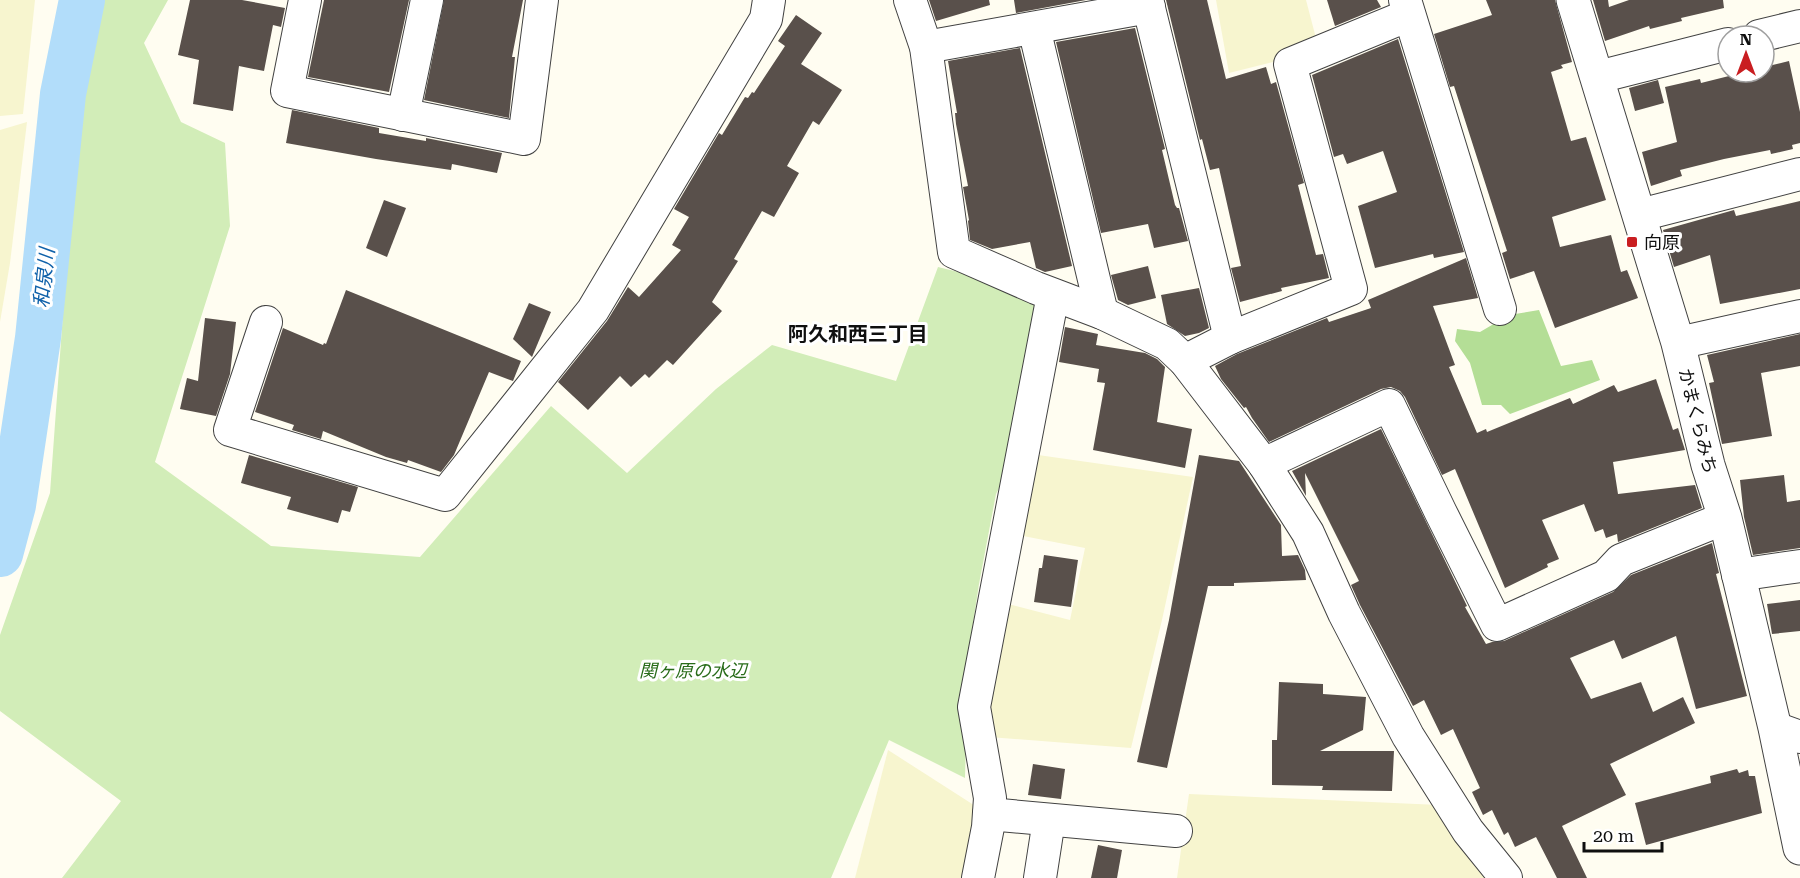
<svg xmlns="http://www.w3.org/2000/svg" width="1800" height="878" viewBox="0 0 1800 878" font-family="'Roboto Serif','Noto Sans JP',serif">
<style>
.farmland{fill:#f7f5cf}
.green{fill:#d2edb8}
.forest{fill:#b4de96}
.water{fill:#b2ddfa;stroke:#3591d6;stroke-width:1.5}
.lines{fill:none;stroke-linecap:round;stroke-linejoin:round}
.river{stroke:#b2ddfa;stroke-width:46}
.building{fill:#59504b}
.minor-casing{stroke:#424242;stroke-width:34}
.tertiary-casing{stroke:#424242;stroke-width:35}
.minor{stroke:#fff;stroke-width:32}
.tertiary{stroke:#fff;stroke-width:33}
.poi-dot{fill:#c91e21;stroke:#fff;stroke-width:2}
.labels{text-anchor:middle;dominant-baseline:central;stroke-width:6;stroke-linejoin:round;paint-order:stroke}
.poi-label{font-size:18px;fill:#0f0f0f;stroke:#fff;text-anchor:start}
.street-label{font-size:18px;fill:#0f0f0f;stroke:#fff}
.park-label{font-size:18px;font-style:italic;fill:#296c1a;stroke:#fff}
.water-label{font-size:20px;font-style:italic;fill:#1062aa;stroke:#fff}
.neighbourhood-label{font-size:20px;font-weight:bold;fill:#0f0f0f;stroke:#fff}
</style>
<rect width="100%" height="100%" fill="#fffdf1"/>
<g class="farmland">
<path d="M 0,0 L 35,0 L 23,114 L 0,116 Z"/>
<path d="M 1216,0 L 1306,0 L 1317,42 L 1277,61 L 1229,73 Z"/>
<path d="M 27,122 L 10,263 L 0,322 L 0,130 Z"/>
<path d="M 1031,454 L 1193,477 L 1162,620 L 1131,748 L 989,737 L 983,713 L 1004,603 L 1070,620 L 1085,548 L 1018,535 Z"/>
<path d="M 888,750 L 980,809 L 971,878 L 855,878 Z"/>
<path d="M 1189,794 L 1439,805 L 1495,878 L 1177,878 Z"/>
</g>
<path class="green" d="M 104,0 L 168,0 L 144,43 L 181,122 L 225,143 L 230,226 L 155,462 L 271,546 L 420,557 L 551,406 L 627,473 L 716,389 L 772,345 L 896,381 L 938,267 L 1053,295 L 1026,435 L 996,494 L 979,584 L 968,657 L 965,778 L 889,740 L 831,878 L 62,878 L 121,801 L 0,711 L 0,635 L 50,493 L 75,148 L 93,39 Z"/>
<path class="forest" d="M 1539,310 L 1561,366 L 1592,360 L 1600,380 L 1510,414 L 1501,405 L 1482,405 L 1470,363 L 1455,341 L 1457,329 L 1480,332 L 1509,315 Z"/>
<path class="water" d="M 74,0 L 85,0 L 63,94 Z"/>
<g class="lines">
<path class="river" d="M 0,554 L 13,505 L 38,338 L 63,94 L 82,0"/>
</g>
<g class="building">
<path d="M 190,0 L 242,0 L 285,8 L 281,27 L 273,25 L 264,71 L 239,66 L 233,111 L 193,104 L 199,60 L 178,55 Z"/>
<path d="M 324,0 L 409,0 L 389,92 L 308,77 Z"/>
<path d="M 444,0 L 523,0 L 512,57 L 515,57 L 509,118 L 424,100 Z"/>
<path d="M 929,0 L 989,0 L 990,5 L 936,21 Z"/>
<path d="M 1014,0 L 1086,0 L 1016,13 Z"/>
<path d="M 1166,0 L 1207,0 L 1226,79 L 1266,67 L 1271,84 L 1276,82 L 1304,183 L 1298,185 L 1316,255 L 1323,254 L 1329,278 L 1281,288 L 1282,291 L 1240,302 L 1231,268 L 1241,266 L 1219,168 L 1210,170 L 1202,139 L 1200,140 Z"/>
<path d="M 1327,0 L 1377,0 L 1381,7 L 1335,26 Z"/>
<path d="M 1486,0 L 1555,0 L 1572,62 L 1561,65 L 1563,68 L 1551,72 L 1571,141 L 1586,137 L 1606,200 L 1552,217 L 1560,247 L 1611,235 L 1621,272 L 1627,270 L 1638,298 L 1555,328 L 1534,271 L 1510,279 L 1502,253 L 1507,251 L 1454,86 L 1450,87 L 1434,34 L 1492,15 Z"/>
<path d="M 1593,0 L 1608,0 L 1609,7 L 1629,0 L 1723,0 L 1724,8 L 1681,18 L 1682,21 L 1650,29 L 1649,26 L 1605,41 Z"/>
<path d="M 796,15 L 822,33 L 801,64 L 842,90 L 819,125 L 813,121 L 787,166 L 799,173 L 774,217 L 762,211 L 734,259 L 738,261 L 712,302 L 722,311 L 673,365 L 667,360 L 649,378 L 645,374 L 631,387 L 620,376 L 588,410 L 558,382 L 607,321 L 628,287 L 639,297 L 681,250 L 672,245 L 689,217 L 674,209 L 719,133 L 722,135 L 745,97 L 748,98 L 752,92 L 754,93 L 785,46 L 778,41 Z"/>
<path d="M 1135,28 L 1165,149 L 1162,150 L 1175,205 L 1177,208 L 1179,208 L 1188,241 L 1154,248 L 1148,224 L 1101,233 L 1056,42 Z"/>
<path d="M 1398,39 L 1464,252 L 1434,258 L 1433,254 L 1375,268 L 1358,206 L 1397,192 L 1383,151 L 1347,164 L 1343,154 L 1334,157 L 1312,75 Z"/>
<path d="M 1020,48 L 1072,266 L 1045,272 L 1036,268 L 1030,242 L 992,249 L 970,240 L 968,221 L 969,220 L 963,187 L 968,186 L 956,124 L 955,113 L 957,113 L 948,61 Z"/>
<path d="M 1789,61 L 1800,112 L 1800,143 L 1792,145 L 1793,149 L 1771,154 L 1770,150 L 1724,159 L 1680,170 L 1682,176 L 1651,186 L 1642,152 L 1677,142 L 1665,87 L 1700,79 L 1701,83 L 1745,72 L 1764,72 L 1764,67 Z"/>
<path d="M 1658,80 L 1664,103 L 1635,111 L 1629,88 Z"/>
<path d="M 292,110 L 379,128 L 379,133 L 426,141 L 426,138 L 502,153 L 497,173 L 452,164 L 451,170 L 376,159 L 286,143 Z"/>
<path d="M 384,200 L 406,208 L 387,257 L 366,248 Z"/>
<path d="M 1800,201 L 1800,289 L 1720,304 L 1710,255 L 1674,267 L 1663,230 L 1734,210 L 1736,216 Z"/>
<path d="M 1466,258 L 1478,298 L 1433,306 L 1455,365 L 1449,367 L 1477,433 L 1486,429 L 1487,432 L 1570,398 L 1573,404 L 1614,385 L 1618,392 L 1656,379 L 1673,430 L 1678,428 L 1685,450 L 1613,462 L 1618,494 L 1695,485 L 1702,508 L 1618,542 L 1617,534 L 1606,538 L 1603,529 L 1595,532 L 1584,504 L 1542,520 L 1559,559 L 1547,564 L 1548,567 L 1505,588 L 1455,469 L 1442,475 L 1405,397 L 1400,391 L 1391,387 L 1381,389 L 1269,442 L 1252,418 L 1246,407 L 1244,408 L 1221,379 L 1215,366 L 1237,354 L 1327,318 L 1329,322 L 1371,308 L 1368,300 Z"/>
<path d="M 1148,266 L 1156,298 L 1128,305 L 1118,300 L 1111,275 Z"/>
<path d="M 1199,288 L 1209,328 L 1199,333 L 1185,336 L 1167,324 L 1161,295 Z"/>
<path d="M 346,290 L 521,361 L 513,381 L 489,372 L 454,455 L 441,472 L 408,460 L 407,463 L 386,457 L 323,431 L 321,439 L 292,430 L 294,425 L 255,412 L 283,328 L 323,345 L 324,343 L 326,344 Z"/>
<path d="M 529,303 L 551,312 L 532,357 L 513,339 Z"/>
<path d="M 205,318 L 236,322 L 230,374 L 216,416 L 180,409 L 187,378 L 198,381 Z"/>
<path d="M 1065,327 L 1098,334 L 1096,345 L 1145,353 L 1157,359 L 1165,367 L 1157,422 L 1192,429 L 1185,468 L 1093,450 L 1105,383 L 1097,382 L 1099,369 L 1059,362 Z"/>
<path d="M 1800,334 L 1800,366 L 1761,373 L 1772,436 L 1722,444 L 1709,383 L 1714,382 L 1707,355 Z"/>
<path d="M 1381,429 L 1467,606 L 1465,607 L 1486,644 L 1492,642 L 1504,641 L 1613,592 L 1631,575 L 1712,543 L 1719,573 L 1716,574 L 1747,696 L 1696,709 L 1676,636 L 1622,659 L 1614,640 L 1570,658 L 1591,699 L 1641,682 L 1653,712 L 1683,697 L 1695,723 L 1610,764 L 1626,795 L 1562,826 L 1587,878 L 1557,878 L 1536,837 L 1515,847 L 1508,832 L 1504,835 L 1492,810 L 1483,815 L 1472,792 L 1480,788 L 1453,729 L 1441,735 L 1424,700 L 1413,706 L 1360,605 L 1351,585 L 1359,581 L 1305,473 L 1306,496 L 1292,471 Z"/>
<path d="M 249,455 L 358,487 L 350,512 L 342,510 L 338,523 L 287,509 L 291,497 L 241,483 Z"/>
<path d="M 1199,455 L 1239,461 L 1281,525 L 1282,556 L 1298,555 L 1305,570 L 1306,580 L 1234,583 L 1234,586 L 1208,586 L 1167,768 L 1137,762 L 1169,620 Z"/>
<path d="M 1784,475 L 1787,502 L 1800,500 L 1800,548 L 1753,555 L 1744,517 L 1740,480 Z"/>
<path d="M 1044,555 L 1078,560 L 1071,607 L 1034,602 L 1039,568 L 1042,568 Z"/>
<path d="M 1800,600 L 1800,631 L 1772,634 L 1767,604 Z"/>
<path d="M 1279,682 L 1323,684 L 1323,694 L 1366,697 L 1363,730 L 1320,751 L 1394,751 L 1392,791 L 1322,790 L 1323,786 L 1272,785 L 1272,740 L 1277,740 Z"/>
<path d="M 1033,764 L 1065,769 L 1061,799 L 1028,795 Z"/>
<path d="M 1737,769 L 1739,773 L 1748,770 L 1749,776 L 1755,776 L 1762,813 L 1646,845 L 1635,803 L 1711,783 L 1710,776 Z"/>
<path d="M 1098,845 L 1122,850 L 1117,878 L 1091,878 Z"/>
</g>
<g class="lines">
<g class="minor-casing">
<g id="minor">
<path d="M 305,0 L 287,91 L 524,139 L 542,0"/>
<path d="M 910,0 L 926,47 L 954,252 L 1036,288 L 1102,313 L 1167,344 L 1185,361 L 1264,464 L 1308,533 L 1344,613 L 1408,736 L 1468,831 L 1506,878"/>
<path d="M 1147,0 L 1230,338"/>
<path d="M 1405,0 L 1500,309"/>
<path d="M 1034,28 L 1102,313"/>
<path d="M 1759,36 L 1800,26"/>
<path d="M 926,47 L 1149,7"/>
<path d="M 1598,77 L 1728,44"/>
<path d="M 403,115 L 427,0"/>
<path d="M 1640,215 L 1800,174"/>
<path d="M 266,322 L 230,430 L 445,495 L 593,310 L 766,19 L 769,0"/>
<path d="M 1678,343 L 1800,316"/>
<path d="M 1185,361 L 1230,338 L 1351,289 L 1290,64 L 1409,15"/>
<path d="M 1264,464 L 1389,405 L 1440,511 L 1497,625 L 1606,576 L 1621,560 L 1725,518"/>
<path d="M 1738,575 L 1800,566"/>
<path d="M 1775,728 L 1800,737"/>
<path d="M 989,814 L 1176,831"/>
<path d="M 978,878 L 988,827 L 990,798 L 974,707 L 1053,295"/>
<path d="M 1040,878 L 1049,820"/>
</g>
</g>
<g class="tertiary-casing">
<path id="tertiary" d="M 1573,0 L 1678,343 L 1708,465 L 1725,518 L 1775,728 L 1800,848"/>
</g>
<use href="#minor" class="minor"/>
<use href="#tertiary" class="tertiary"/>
</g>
<rect class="poi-dot" x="1626" y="236" width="12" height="12" rx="3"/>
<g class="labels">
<g class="poi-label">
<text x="1644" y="242">向原</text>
</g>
<g class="street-label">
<text transform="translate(1698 421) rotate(76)">かまくらみち</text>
</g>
<g class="park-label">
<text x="693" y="670">関ヶ原の水辺</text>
</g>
<g class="water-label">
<text transform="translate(44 278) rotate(-84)">和泉川</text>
</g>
<g class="neighbourhood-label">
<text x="858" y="334">阿久和西三丁目</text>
</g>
</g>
<g transform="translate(1746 54)"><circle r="28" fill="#ffffff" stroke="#9f9f9f" stroke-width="1.5"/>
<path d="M0-4.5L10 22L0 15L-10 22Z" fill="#c91e21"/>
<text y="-9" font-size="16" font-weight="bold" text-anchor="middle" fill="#0f0f0f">N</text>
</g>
<path d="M1584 842v9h78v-9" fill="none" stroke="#0f0f0f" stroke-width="3"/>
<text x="1593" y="842" font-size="18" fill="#0f0f0f" stroke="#ffffff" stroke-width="4.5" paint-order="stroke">20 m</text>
</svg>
